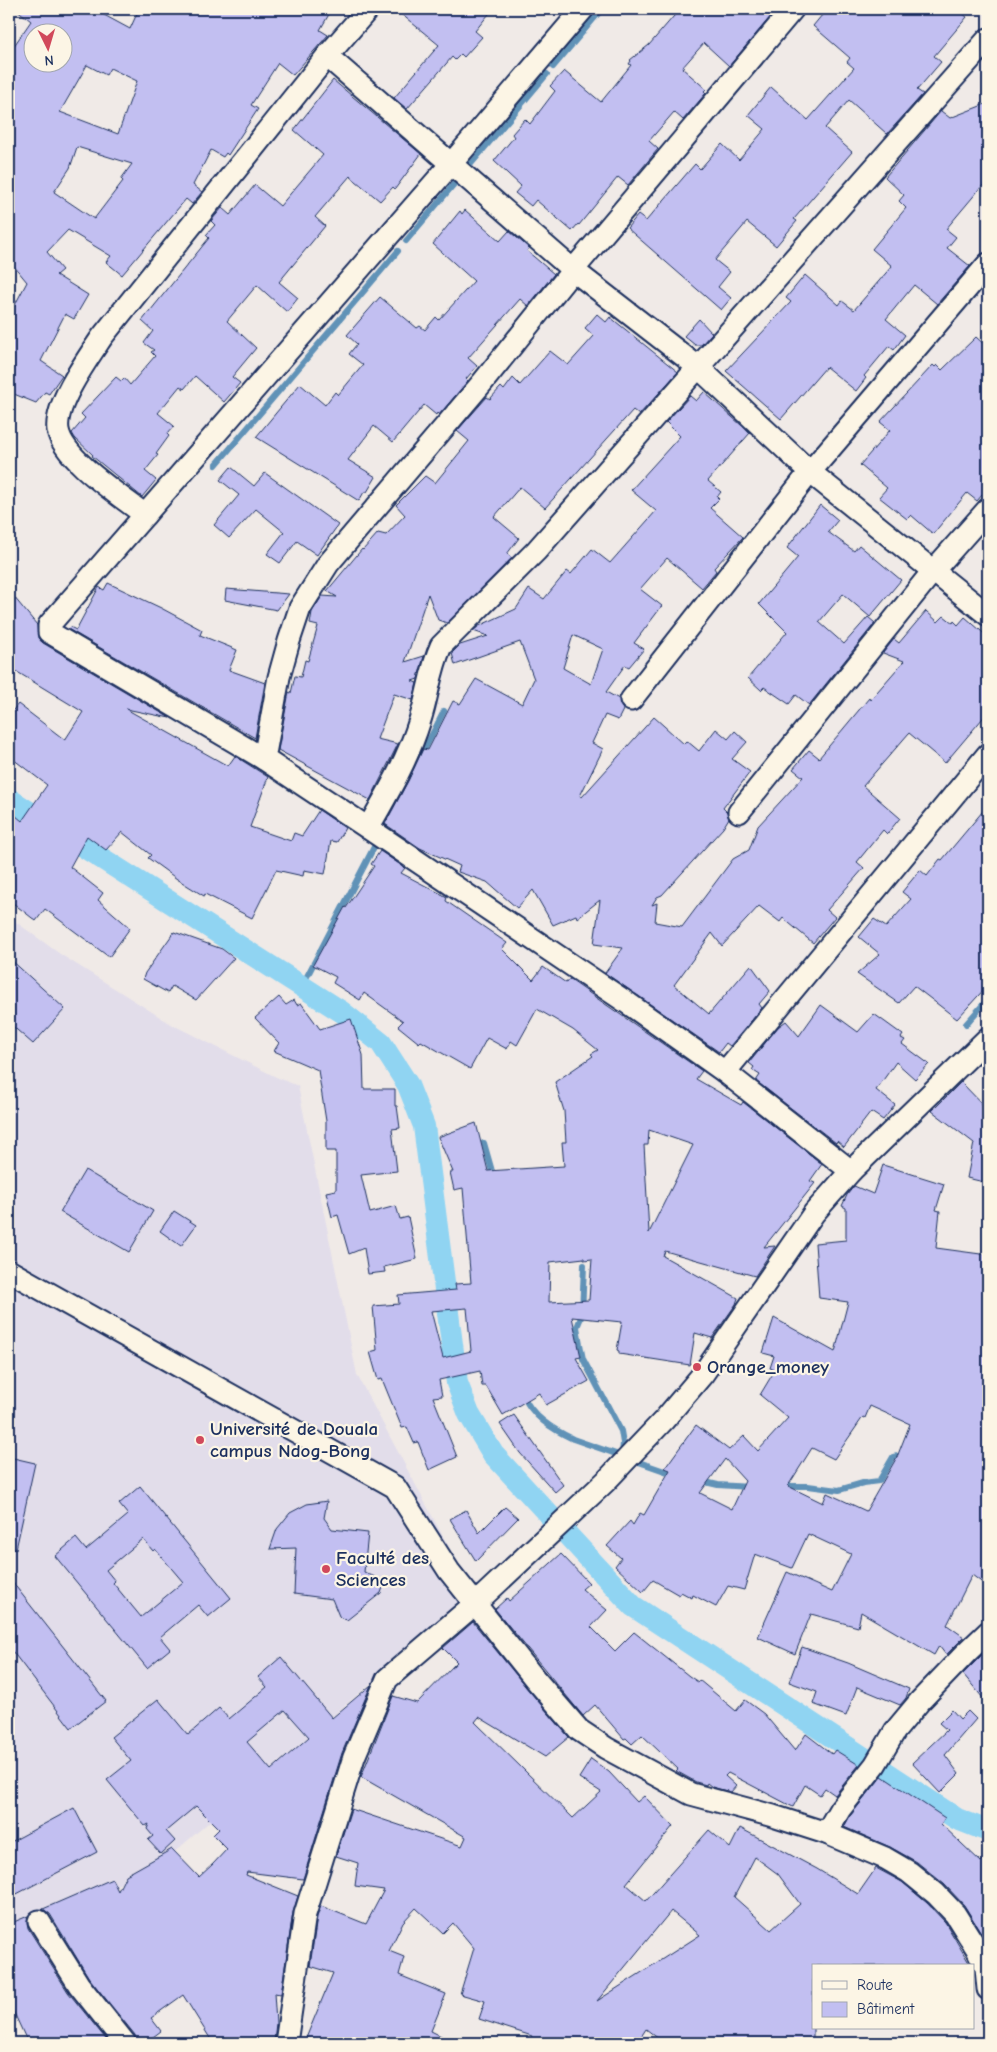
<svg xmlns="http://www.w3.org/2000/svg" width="997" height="2052" viewBox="0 0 997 2052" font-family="'Comic Neue',sans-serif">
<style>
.built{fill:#e2ddea}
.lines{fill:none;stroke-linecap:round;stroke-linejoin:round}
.stream{stroke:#6192b7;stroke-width:6}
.canal{stroke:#90d4f2;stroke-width:22}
.building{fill:#c2bff1;stroke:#1b2f5e;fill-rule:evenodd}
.minor-casing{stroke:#1b2f5e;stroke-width:25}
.minor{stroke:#fcf5e5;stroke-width:21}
.poi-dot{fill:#d1495b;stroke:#fcf5e5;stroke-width:2}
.labels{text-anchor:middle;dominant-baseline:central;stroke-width:4.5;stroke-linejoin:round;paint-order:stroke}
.poi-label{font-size:19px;font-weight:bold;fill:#1b2f5e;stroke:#fcf5e5;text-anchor:start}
</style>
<rect width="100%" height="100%" fill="#f0eae7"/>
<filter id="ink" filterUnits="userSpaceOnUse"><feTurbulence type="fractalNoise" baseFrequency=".02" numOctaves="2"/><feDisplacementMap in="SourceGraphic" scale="10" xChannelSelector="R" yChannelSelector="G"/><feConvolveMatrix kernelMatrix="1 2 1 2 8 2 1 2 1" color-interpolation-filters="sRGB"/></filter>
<g filter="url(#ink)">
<path class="built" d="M 9,917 L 60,954 L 171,1024 L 276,1077 L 298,1086 L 357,1375 L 461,1570 L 466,1584 L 456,1607 L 448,1620 L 371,1683 L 151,1872 L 9,1926 Z"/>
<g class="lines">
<g class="stream">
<path d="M 553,67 L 602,9"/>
<path d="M 406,241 L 547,74"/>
<path d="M 216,465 L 398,251"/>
<path d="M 421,756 L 444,711"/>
<path d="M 400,796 L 413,772"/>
<path d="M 302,986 L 389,818"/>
<path d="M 966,1024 L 988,999"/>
<path d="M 484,1143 L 494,1178"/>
<path d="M 584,1265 L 582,1315 L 577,1327 L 580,1344 L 583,1359 L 621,1431 L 623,1443 L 622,1454"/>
<path d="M 522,1393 C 531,1416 552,1429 573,1439 L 676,1475"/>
<path d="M 701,1481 L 718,1485 L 750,1487"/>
<path d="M 780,1486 L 808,1486 L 839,1490 L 863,1483 L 879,1481 L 893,1457 L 898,1456 L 903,1460"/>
</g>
<path class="canal" d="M 9,799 L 342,1012 L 381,1043 L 408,1085 L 424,1126 L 457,1383 L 469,1414 L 493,1454 L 633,1606 L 957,1819 L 988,1831"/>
</g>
<g class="building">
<path d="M 16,9 L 93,9 L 130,29 L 139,9 L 332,9 L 320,30 L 328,35 L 293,75 L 278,63 L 251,105 L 258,109 L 228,155 L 226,153 L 223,157 L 211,150 L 193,185 L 202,192 L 192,204 L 186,199 L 122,275 L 106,262 L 111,256 L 68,230 L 47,252 L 62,270 L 56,275 L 88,295 L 74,319 L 65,314 L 41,361 L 62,375 L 49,394 L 45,392 L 36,403 L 9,392 L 9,316 L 27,282 L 9,260 L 9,53 L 31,21 ZM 32,32 L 62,32 L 62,62 L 32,62 ZM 87,65 L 106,75 L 110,68 L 137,81 L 118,134 L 60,112 ZM 77,147 L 132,164 L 121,179 L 123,181 L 94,219 L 54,192 L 70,168 Z"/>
<path d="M 395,9 L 493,9 L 475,31 L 482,37 L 464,57 L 461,54 L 455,60 L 452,57 L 407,109 L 394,98 L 439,45 Z"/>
<path d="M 680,9 L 777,9 L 729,66 L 704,43 L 682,68 L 706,89 L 704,91 L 706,93 L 683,120 L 674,112 L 649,141 L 658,149 L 628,185 L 618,177 L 579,225 L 578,224 L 572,231 L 536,200 L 531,206 L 515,193 L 521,186 L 494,161 L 514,137 L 512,134 L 525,119 L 530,124 L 555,91 L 550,86 L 564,71 L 601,102 L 631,65 L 629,64 L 631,61 L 630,60 L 649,45 Z"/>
<path d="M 827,9 L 957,9 L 967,17 L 934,56 L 941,62 L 917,90 L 923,94 L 887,134 L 849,100 L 825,128 L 852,152 L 794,219 L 797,221 L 776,246 L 747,222 L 715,260 L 730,272 L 718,287 L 731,298 L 721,310 L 627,228 L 638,215 L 646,221 L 695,164 L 700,169 L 722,144 L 739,160 L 765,129 L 748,115 L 771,87 L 808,120 L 854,68 L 847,62 L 850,58 L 813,26 Z"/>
<path d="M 333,80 L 421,154 L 395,189 L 393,187 L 380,201 L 350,176 L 315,217 L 325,226 L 279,282 L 298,298 L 287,312 L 257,285 L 227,321 L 256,348 L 232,377 L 240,383 L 224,402 L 195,376 L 184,389 L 180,386 L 158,413 L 174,426 L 167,434 L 169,436 L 156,454 L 158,455 L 145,471 L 156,480 L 142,497 L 92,456 L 93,455 L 75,438 L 72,433 L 85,418 L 81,414 L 116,377 L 121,381 L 124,378 L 130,385 L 155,356 L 151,352 L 154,350 L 144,343 L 153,331 L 142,321 L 209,238 L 206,235 L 215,225 L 211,221 L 222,208 L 230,215 L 255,185 L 280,206 L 323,155 L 294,130 Z"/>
<path d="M 988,103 L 988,179 L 946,229 L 956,237 L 947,248 L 970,266 L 937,304 L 914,285 L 886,319 L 905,335 L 894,350 L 889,346 L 864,376 L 866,378 L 856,391 L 826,367 L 781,419 L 726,371 L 791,302 L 786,298 L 805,275 L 839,305 L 842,301 L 854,310 L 892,266 L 872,249 L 906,208 L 899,201 L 904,195 L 885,177 L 941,111 L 950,118 Z"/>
<path d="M 465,210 L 500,241 L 509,231 L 529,248 L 527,251 L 554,274 L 528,306 L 520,299 L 468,358 L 477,366 L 466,379 L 468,381 L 439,415 L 437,413 L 436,415 L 424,405 L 393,442 L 374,426 L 348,460 L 376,477 L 367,492 L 364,492 L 359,501 L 256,437 L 300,384 L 325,405 L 335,392 L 338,395 L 363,365 L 349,354 L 357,344 L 347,335 L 380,297 L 417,328 L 420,326 L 425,330 L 436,317 L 439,320 L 474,281 L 433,244 L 460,211 L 462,214 Z"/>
<path d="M 597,314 L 606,322 L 610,317 L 678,372 L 639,415 L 633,410 L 545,508 L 520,487 L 494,517 L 519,538 L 507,554 L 512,558 L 447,623 L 438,620 L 428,594 L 405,662 L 424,656 L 418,679 L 412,681 L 417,683 L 413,700 L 394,694 L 377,739 L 398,744 L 370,800 L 278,750 L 289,692 L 291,693 L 295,676 L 301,677 L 305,660 L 308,661 L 318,626 L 310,624 L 312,612 L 322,596 L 337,597 L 327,591 L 362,549 L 363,550 L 378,533 L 386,535 L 405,515 L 396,505 L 425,476 L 435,483 L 469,441 L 457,431 L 487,397 L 490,399 L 501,387 L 504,390 L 513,378 L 520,385 L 550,351 L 568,365 L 594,336 L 585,328 Z"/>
<path d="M 699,319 L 712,333 L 701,345 L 695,345 L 684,336 Z"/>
<path d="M 976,337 L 988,348 L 988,488 L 977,501 L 967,493 L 933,534 L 911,515 L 907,519 L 879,497 L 887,488 L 860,465 L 890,430 L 880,422 L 933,365 L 935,367 L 937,365 L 942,370 Z"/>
<path d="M 704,392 L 750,433 L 708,481 L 721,492 L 717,497 L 719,499 L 710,508 L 743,537 L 714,568 L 716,571 L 702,588 L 667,558 L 640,589 L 662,606 L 634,643 L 644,649 L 629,667 L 625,665 L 606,692 L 619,699 L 623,710 L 618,720 L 605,715 L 592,743 L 603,749 L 580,796 L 582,797 L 654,717 L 684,744 L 687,741 L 699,751 L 716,729 L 728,739 L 735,731 L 747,742 L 732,759 L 750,772 L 723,808 L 727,812 L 729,818 L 723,828 L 662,895 L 657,897 L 652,905 L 657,903 L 655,922 L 682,927 L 733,859 L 749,850 L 758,826 L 803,777 L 793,769 L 809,750 L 819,758 L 869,698 L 870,700 L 904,661 L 883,653 L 894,639 L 899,643 L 926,611 L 938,622 L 944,616 L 953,623 L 954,621 L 958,625 L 965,617 L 988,637 L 988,712 L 945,763 L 909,733 L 863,786 L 900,818 L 887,834 L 883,830 L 857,862 L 864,868 L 827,910 L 835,917 L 813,943 L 783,918 L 780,922 L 759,906 L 722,946 L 712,933 L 674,985 L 709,1014 L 751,965 L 770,991 L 759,1004 L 762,1008 L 730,1046 L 726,1043 L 719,1052 L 605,973 L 623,948 L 594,944 L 600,900 L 577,918 L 576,915 L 553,925 L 533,890 L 517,908 L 487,882 L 458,872 L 460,866 L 420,848 L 385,824 L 408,781 L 423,749 L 428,750 L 453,701 L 460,704 L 476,679 L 522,704 L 534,679 L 520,642 L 455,665 L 452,653 L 460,645 L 488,636 L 473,631 L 479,626 L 516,609 L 529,589 L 544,599 L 567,571 L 571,574 L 592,549 L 610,563 L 656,511 L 631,490 L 680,436 L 666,422 L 690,396 L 696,401 ZM 573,635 L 603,649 L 591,684 L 563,668 Z"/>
<path d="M 231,467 L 254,486 L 265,473 L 338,525 L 317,555 L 297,541 L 280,563 L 267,554 L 284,532 L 256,509 L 229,538 L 214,525 L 239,495 L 220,480 Z"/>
<path d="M 820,505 L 838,520 L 828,532 L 854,551 L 859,545 L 901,580 L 870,617 L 843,594 L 819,622 L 844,644 L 868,617 L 875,623 L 809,705 L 796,695 L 789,704 L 764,687 L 761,690 L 748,678 L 787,632 L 759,604 L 798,557 L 787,548 Z"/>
<path d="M 108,583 L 161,608 L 202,630 L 200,635 L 237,650 L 229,670 L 265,683 L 255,738 L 68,629 L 70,627 L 76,630 L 99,587 L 104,590 Z"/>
<path d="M 226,589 L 289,594 L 277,610 L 225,600 Z"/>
<path d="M 9,591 L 37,625 L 38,638 L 43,643 L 170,718 L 126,709 L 228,766 L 235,756 L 268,777 L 250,827 L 291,841 L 294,833 L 302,836 L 319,810 L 345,828 L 337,842 L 331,841 L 325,874 L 304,870 L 303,876 L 276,870 L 252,918 L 205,894 L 204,896 L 177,879 L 148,858 L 151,855 L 122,832 L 106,850 L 87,836 L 70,867 L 103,893 L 98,900 L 130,928 L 109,957 L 45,909 L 36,921 L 9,900 L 9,810 L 22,821 L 47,785 L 9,756 L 9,715 L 18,704 L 65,740 L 83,712 L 9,667 Z"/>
<path d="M 988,805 L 988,985 L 957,1019 L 914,986 L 899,1003 L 857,974 L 880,954 L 859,937 L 874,919 L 886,927 L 911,899 L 902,892 L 920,870 L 927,876 L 940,859 L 942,860 Z"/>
<path d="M 380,851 L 405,868 L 401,873 L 447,897 L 446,901 L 507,943 L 502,949 L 533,980 L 543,967 L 566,983 L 569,979 L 702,1071 L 696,1079 L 741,1105 L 743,1102 L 822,1164 L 810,1181 L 815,1183 L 764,1247 L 775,1246 L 755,1276 L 665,1251 L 663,1256 L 738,1298 L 736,1304 L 712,1338 L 695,1333 L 690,1365 L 619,1354 L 619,1351 L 617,1350 L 622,1322 L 572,1317 L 581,1357 L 576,1358 L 589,1381 L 546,1405 L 539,1393 L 503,1415 L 486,1386 L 482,1386 L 480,1371 L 439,1380 L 442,1396 L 433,1397 L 457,1457 L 429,1470 L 418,1442 L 414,1443 L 407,1427 L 402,1428 L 382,1379 L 378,1380 L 370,1352 L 377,1350 L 373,1306 L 399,1304 L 398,1295 L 456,1290 L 455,1284 L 471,1283 L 463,1188 L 454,1190 L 450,1172 L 453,1172 L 438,1137 L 476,1123 L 488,1171 L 564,1166 L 562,1142 L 566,1142 L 564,1111 L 555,1082 L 593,1056 L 591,1054 L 598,1050 L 573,1030 L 537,1009 L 517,1045 L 511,1041 L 507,1049 L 487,1038 L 470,1069 L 421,1041 L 419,1043 L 398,1026 L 403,1021 L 364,993 L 360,1000 L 333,983 L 336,977 L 313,965 L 345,907 L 346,908 L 374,866 L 371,864 ZM 649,1130 L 693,1145 L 649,1233 L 644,1145 L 648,1145 ZM 584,1258 L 584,1260 L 592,1259 L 589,1300 L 549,1302 L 550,1262 ZM 467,1308 L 471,1351 L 443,1358 L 431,1311 Z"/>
<path d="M 174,932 L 222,949 L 234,958 L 196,1000 L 172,986 L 168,993 L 143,979 L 145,973 Z"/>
<path d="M 9,958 L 65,1009 L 33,1044 L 9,1023 Z"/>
<path d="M 279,997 L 286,1005 L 294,1000 L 297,1005 L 301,1003 L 320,1029 L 351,1019 L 363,1055 L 364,1089 L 395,1089 L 395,1106 L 397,1106 L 400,1128 L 392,1129 L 397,1171 L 361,1175 L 370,1213 L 396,1206 L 400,1219 L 408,1217 L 417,1259 L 384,1267 L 385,1272 L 368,1274 L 364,1248 L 349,1254 L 338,1215 L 332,1217 L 326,1192 L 336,1190 L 336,1151 L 326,1151 L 326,1121 L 318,1070 L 274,1051 L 279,1043 L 255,1018 Z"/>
<path d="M 821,1005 L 858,1032 L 874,1014 L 903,1035 L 901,1038 L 905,1040 L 902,1044 L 929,1064 L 915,1079 L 896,1062 L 876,1090 L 895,1105 L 883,1120 L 871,1112 L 844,1147 L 837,1141 L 836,1143 L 756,1081 L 760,1075 L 752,1070 L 754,1067 L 749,1063 L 778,1027 L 786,1021 L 799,1036 Z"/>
<path d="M 961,1082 L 988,1110 L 988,1183 L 967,1178 L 974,1143 L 932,1111 Z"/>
<path d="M 883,1165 L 944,1184 L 936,1210 L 940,1211 L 936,1248 L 988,1255 L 988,1587 L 972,1575 L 947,1625 L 964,1637 L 946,1655 L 939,1646 L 934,1655 L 861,1612 L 858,1627 L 811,1614 L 795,1654 L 758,1637 L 787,1572 L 832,1592 L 851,1554 L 808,1534 L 792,1568 L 755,1554 L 744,1590 L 728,1586 L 716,1607 L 693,1595 L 692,1598 L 681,1592 L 679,1595 L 653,1580 L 643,1592 L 615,1566 L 621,1558 L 607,1546 L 630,1521 L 633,1525 L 640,1513 L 644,1515 L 670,1470 L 665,1468 L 696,1425 L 729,1450 L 744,1436 L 758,1451 L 788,1418 L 760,1395 L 775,1370 L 770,1368 L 774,1356 L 763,1353 L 774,1318 L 835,1352 L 848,1302 L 819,1298 L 815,1243 L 846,1240 L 846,1208 L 842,1206 L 847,1195 L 854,1186 L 873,1194 ZM 870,1406 L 910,1424 L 897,1457 L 866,1511 L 827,1493 L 823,1503 L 788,1486 L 812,1448 L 834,1459 L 863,1417 L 865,1418 ZM 725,1459 L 745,1481 L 732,1509 L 700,1493 Z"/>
<path d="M 85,1170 L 153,1211 L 129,1252 L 60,1212 Z"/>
<path d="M 174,1211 L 196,1225 L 181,1246 L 160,1231 Z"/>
<path d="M 514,1415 L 563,1485 L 555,1492 L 520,1453 L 500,1424 Z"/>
<path d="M 9,1457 L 35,1463 L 16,1549 L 9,1549 Z"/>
<path d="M 140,1486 L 231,1598 L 208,1617 L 198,1605 L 160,1637 L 170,1649 L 147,1668 L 55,1556 L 76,1538 L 86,1550 L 128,1515 L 119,1504 ZM 143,1539 L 153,1551 L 155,1549 L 183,1582 L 141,1617 L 113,1583 L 115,1581 L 106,1570 Z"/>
<path d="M 327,1501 L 324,1518 L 332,1529 L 368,1533 L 364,1572 L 379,1579 L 384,1585 L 381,1593 L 347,1620 L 341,1618 L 339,1616 L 332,1599 L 294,1594 L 296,1548 L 270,1549 L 277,1529 L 290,1513 L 307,1504 Z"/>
<path d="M 505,1507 L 518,1518 L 476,1561 L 450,1519 L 466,1510 L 479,1533 Z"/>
<path d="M 561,1554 L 589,1583 L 582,1589 L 607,1610 L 591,1627 L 615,1651 L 634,1632 L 689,1676 L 698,1682 L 699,1680 L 736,1711 L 745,1700 L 764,1714 L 795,1751 L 806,1734 L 832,1754 L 835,1750 L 859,1765 L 835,1795 L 825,1788 L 820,1795 L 805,1785 L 793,1807 L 728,1773 L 725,1776 L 736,1786 L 731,1792 L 712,1787 L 707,1783 L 706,1785 L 696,1782 L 676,1771 L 678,1769 L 642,1735 L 632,1744 L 626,1738 L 624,1739 L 595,1705 L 583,1716 L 495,1609 L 507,1598 L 509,1601 Z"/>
<path d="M 9,1578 L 106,1701 L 71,1728 L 9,1647 Z"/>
<path d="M 473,1622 L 526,1687 L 569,1737 L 545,1757 L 479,1717 L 475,1722 L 573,1818 L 601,1792 L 579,1778 L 591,1759 L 609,1772 L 637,1802 L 644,1796 L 673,1826 L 626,1884 L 646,1901 L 709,1830 L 730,1848 L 740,1828 L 817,1869 L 858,1894 L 876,1868 L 902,1882 L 927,1903 L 945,1922 L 971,1966 L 813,1966 L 813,2043 L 664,2043 L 646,2029 L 637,2043 L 529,2043 L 532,2036 L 479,2019 L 485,2001 L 460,1994 L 474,1948 L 453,1923 L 443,1933 L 416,1908 L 403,1922 L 389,1951 L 404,1957 L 399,1975 L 446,1994 L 431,2031 L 455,2043 L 304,2043 L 333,1973 L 310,1966 L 317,1917 L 321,1906 L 366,1924 L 384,1890 L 355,1886 L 358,1863 L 336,1856 L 351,1809 L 462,1846 L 466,1837 L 361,1777 L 393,1696 L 417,1703 L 457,1662 L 443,1648 ZM 755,1857 L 778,1874 L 800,1904 L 771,1930 L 734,1897 ZM 671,1911 L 700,1935 L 597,2001 Z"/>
<path d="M 802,1647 L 848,1663 L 909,1689 L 906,1698 L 900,1705 L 857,1687 L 846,1716 L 813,1704 L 817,1692 L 789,1682 Z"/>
<path d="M 988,1649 L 988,1704 L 963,1674 Z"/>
<path d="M 281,1657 L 332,1718 L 371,1685 L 342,1753 L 303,1879 L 247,1872 L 246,1875 L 298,1896 L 293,1912 L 281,1994 L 274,1993 L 276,2023 L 274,2041 L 213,2043 L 183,1995 L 151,2018 L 161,2031 L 145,2043 L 137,2043 L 135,2035 L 89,1978 L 50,1914 L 43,1909 L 112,1879 L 118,1891 L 126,1875 L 172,1849 L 199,1877 L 213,1864 L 227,1849 L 213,1835 L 219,1829 L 196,1806 L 166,1831 L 175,1841 L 161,1854 L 148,1840 L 153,1836 L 147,1829 L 149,1824 L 145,1826 L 107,1780 L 131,1761 L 111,1737 L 158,1699 L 188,1735 L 219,1708 L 229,1719 L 267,1687 L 258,1677 ZM 285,1710 L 309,1737 L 271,1770 L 247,1742 Z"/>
<path d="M 952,1710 L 960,1719 L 968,1711 L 976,1719 L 945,1755 L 959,1774 L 940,1793 L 912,1763 L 947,1730 L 939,1723 Z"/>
<path d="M 882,1776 L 945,1818 L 941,1824 L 981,1862 L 988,1855 L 988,1944 L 964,1905 L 944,1884 L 917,1862 L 890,1847 L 844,1827 L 850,1816 Z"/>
<path d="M 74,1808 L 97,1852 L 9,1898 L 9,1843 Z"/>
<path d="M 28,1916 L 27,1922 L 28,1928 L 68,1992 L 109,2043 L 28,2043 L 9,2002 L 9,1931 L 11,1930 L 9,1924 Z"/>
</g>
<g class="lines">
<g class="minor-casing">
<g id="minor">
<path d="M 583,9 L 451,164 L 49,625 L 49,632 L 264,759 L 368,828 L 629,1004 L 725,1072 L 851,1171"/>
<path d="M 327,56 L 573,270 L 698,367 L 810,472 L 988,615"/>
<path d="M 145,515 C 121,496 63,459 58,430 C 54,405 88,358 102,337 L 327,56 L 368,9"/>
<path d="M 631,700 L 810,472 L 988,264"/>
<path d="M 264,759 L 279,677 L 289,641 L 300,608 L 328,564 L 482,383 L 573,270 L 793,9"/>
<path d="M 739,812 L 933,571 L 988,509"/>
<path d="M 368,828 C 388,793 408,759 420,720 C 428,696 430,670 441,646 L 536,551 L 988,39"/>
<path d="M 725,1072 L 988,754"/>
<path d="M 9,1271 L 395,1487 L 449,1571 L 535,1679 L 579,1730 L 606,1748 L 691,1794 L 773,1816 L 826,1833 L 885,1858 L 909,1872 L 936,1894 L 955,1914 L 977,1949 L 986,1968 L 988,1989"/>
<path d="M 826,1833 L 840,1809 L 875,1765 L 895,1731 L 920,1701 L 966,1653 L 988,1632"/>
<path d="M 39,1921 L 79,1985 L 125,2043"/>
<path d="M 286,2043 L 305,1914 L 354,1757 L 387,1679 L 476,1603 L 605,1482 L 664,1420 L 703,1374 L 814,1213 L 851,1171 L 988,1038"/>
</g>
</g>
<use href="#minor" class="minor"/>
</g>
</g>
<g class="poi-dot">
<circle cx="697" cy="1367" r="5"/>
<circle cx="200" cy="1440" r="5"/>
<circle cx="326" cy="1569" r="5"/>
</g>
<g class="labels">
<g class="poi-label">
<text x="707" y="1367">Orange_money</text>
<text x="210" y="1429">Université de Douala<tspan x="210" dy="22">campus Ndog-Bong</tspan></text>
<text x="336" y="1558">Faculté des<tspan x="336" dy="22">Sciences</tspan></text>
</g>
</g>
<rect width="997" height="2052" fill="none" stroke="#fcf5e5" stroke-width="30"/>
<rect x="15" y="15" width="967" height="2022" fill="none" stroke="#1b2f5e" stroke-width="2" filter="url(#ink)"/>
<rect x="812" y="1964" width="162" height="65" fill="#fcf5e5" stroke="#a2a6af"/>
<rect x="822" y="1981" width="25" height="8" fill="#fcf5e5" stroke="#a2a6af"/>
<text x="857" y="1990" font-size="15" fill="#1b2f5e">Route</text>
<rect x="822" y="2002" width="25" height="15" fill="#c2bff1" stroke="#a2a6af"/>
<text x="857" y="2014" font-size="15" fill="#1b2f5e">Bâtiment</text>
<g transform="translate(48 48) rotate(175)"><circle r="24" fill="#fcf5e5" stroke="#a2a6af"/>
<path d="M0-4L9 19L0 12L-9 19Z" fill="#d1495b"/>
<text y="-8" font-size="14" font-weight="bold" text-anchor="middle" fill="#1b2f5e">N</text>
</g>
</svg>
